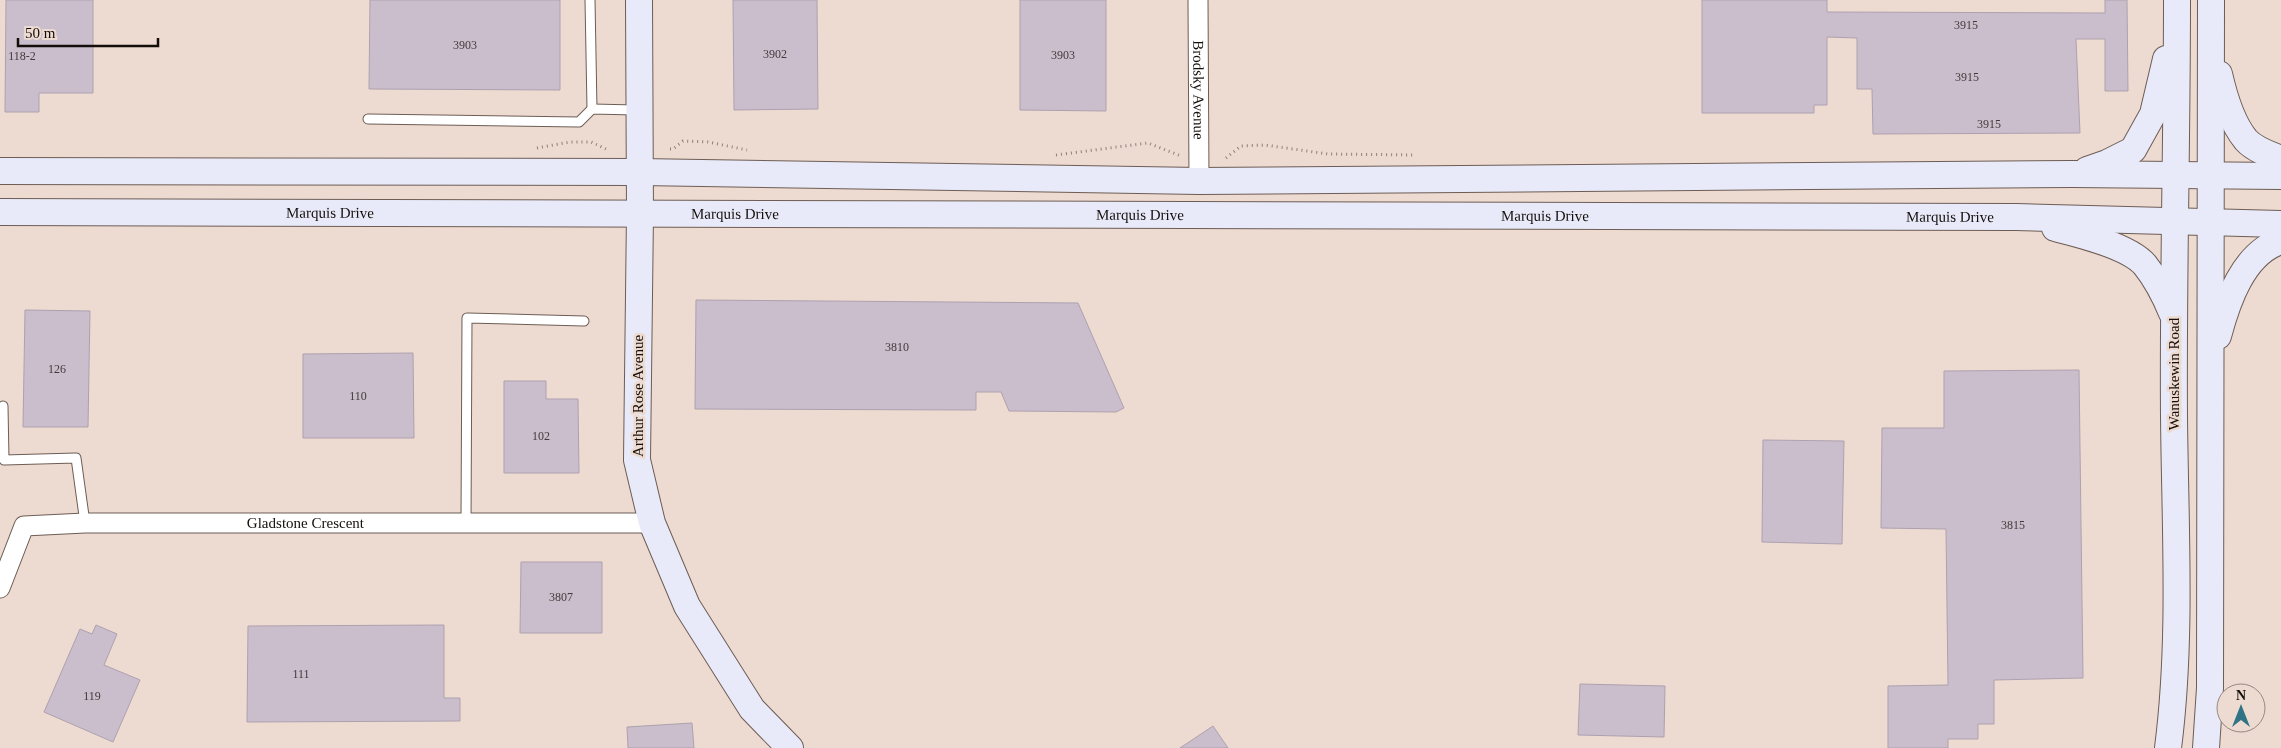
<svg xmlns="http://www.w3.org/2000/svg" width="2281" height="748" viewBox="0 0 2281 748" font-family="'Times New Roman',serif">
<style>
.building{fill:#cbbecc;stroke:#aea1af}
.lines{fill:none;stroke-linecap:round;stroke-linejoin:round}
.lane-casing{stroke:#6d5d55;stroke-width:11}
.street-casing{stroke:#6d5d55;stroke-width:21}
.secondary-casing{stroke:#6d5d55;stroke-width:28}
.path{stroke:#8d8079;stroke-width:3;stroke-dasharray:1 4;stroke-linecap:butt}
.lane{stroke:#fff;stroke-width:9}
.street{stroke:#fff;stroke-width:19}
.secondary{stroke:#e8eaf9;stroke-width:26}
.labels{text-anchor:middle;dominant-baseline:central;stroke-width:5;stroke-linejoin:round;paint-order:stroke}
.number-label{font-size:12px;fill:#423a3b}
.street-label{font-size:15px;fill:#140e0b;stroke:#eddad0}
</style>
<rect width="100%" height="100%" fill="#eddad0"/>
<g class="building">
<path d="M 6,0 L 93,0 L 93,93 L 39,93 L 39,112 L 5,112 Z"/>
<path d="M 370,0 L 560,0 L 560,90 L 369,89 Z"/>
<path d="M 733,0 L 817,0 L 818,109 L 734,110 Z"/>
<path d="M 1020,0 L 1106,0 L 1106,111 L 1020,110 Z"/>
<path d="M 1702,0 L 1827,0 L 1827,12 L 2105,13 L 2105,0 L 2127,0 L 2128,91 L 2105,91 L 2105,39 L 2076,39 L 2080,133 L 1873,134 L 1872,89 L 1857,89 L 1857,38 L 1827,37 L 1827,105 L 1814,105 L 1814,113 L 1702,113 Z"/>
<path d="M 696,300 L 1078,303 L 1124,408 L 1116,412 L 1009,411 L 1001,392 L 976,392 L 976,410 L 695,409 Z"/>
<path d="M 25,310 L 90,311 L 88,427 L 23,427 Z"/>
<path d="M 413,353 L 414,438 L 303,438 L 303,354 Z"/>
<path d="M 2079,370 L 2083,678 L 1994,680 L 1994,724 L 1978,724 L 1978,739 L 1948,739 L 1948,748 L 1888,748 L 1888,686 L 1948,685 L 1946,529 L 1881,528 L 1882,428 L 1944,428 L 1944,371 Z"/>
<path d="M 504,381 L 546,381 L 546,399 L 578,399 L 579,473 L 504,473 Z"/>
<path d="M 1763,440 L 1844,441 L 1842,544 L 1762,542 Z"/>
<path d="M 521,562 L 602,562 L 602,633 L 520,633 Z"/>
<path d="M 96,625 L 117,634 L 104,665 L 140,680 L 113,742 L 44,712 L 80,629 L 92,634 Z"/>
<path d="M 444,625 L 444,698 L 460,698 L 460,721 L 247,722 L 248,626 Z"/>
<path d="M 1580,684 L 1665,686 L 1664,737 L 1578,735 Z"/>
<path d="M 692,723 L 694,748 L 628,748 L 627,727 Z"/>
<path d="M 1213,726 L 1228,748 L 1180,748 Z"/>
</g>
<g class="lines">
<g class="lane-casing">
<g id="lane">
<path d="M 590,0 L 592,109"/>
<path d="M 368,119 L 579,122 L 592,109 L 636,110"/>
<path d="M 3,406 L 4,460 L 76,458 L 85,523"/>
<path d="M 466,523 L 467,318 L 584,321"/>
</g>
</g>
<g class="street-casing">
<g id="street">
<path id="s1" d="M 1198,0 L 1199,181"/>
<path id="s2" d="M 0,588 L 24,526 L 85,523 L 652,523"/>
</g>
</g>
<g class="secondary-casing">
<g id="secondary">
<path d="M 639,0 L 640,213 L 637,460 L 652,523 L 687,606 L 752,709 L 790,748"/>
<path d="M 2219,74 C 2224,96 2231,122 2246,140 C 2254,149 2270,155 2281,159"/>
<path d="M 2087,170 L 2107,163 L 2133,150 L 2153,114 L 2166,59"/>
<path d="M 0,171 L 640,172 L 1199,181 L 2072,174 L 2281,176"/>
<path id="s3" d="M 0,212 L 2016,217 L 2281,224"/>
<path d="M 2055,228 C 2079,234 2129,246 2145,265 C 2157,280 2165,296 2172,313"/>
<path d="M 2218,336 C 2227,302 2243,253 2281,241"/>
<path d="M 2168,748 C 2182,639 2175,526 2174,416 C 2173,277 2177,139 2177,0"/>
<path d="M 2206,748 L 2210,688 L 2211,0"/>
</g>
</g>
<g class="path">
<path d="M 537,148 L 570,142 L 591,142 L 606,149"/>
<path d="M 670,149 L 673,149 L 683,141 L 708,142 L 747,150"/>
<path d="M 1056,155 L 1148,143 L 1181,156"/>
<path d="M 1226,158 L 1241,146 L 1265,145 L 1328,154 L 1415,155"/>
</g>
<use href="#lane" class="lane"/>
<use href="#street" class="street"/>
<use href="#secondary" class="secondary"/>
</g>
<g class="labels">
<g class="number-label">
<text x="1966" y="25">3915</text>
<text x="465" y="45">3903</text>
<text x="775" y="54">3902</text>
<text x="1063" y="55">3903</text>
<text x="22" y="56">118-2</text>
<text x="1967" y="77">3915</text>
<text x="1989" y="124">3915</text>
<text x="897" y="347">3810</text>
<text x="57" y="369">126</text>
<text x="358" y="396">110</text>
<text x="541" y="436">102</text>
<text x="2013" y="525">3815</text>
<text x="561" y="597">3807</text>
<text x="301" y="674">111</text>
<text x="92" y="696">119</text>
</g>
<g class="street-label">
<text stroke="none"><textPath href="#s1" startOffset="90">Brodsky Avenue</textPath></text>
<text stroke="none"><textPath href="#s3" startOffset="330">Marquis Drive</textPath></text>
<text stroke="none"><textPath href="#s3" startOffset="735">Marquis Drive</textPath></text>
<text stroke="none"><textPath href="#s3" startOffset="1140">Marquis Drive</textPath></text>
<text stroke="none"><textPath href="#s3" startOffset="1545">Marquis Drive</textPath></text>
<text stroke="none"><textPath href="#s3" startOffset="1950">Marquis Drive</textPath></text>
<text transform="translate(2174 374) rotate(-90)">Wanuskewin Road</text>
<text transform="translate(638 396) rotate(-90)">Arthur Rose Avenue</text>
<text stroke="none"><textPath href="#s2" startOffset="348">Gladstone Crescent</textPath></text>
</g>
</g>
<g transform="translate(2241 708)"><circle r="24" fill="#eddad0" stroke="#968881"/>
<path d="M0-4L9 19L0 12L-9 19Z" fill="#307384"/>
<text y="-8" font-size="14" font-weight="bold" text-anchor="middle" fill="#140e0b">N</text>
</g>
<path d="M18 38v8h140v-8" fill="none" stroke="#140e0b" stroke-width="2.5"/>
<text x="25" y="38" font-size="15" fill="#140e0b" stroke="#eddad0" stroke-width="4" paint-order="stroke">50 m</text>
</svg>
